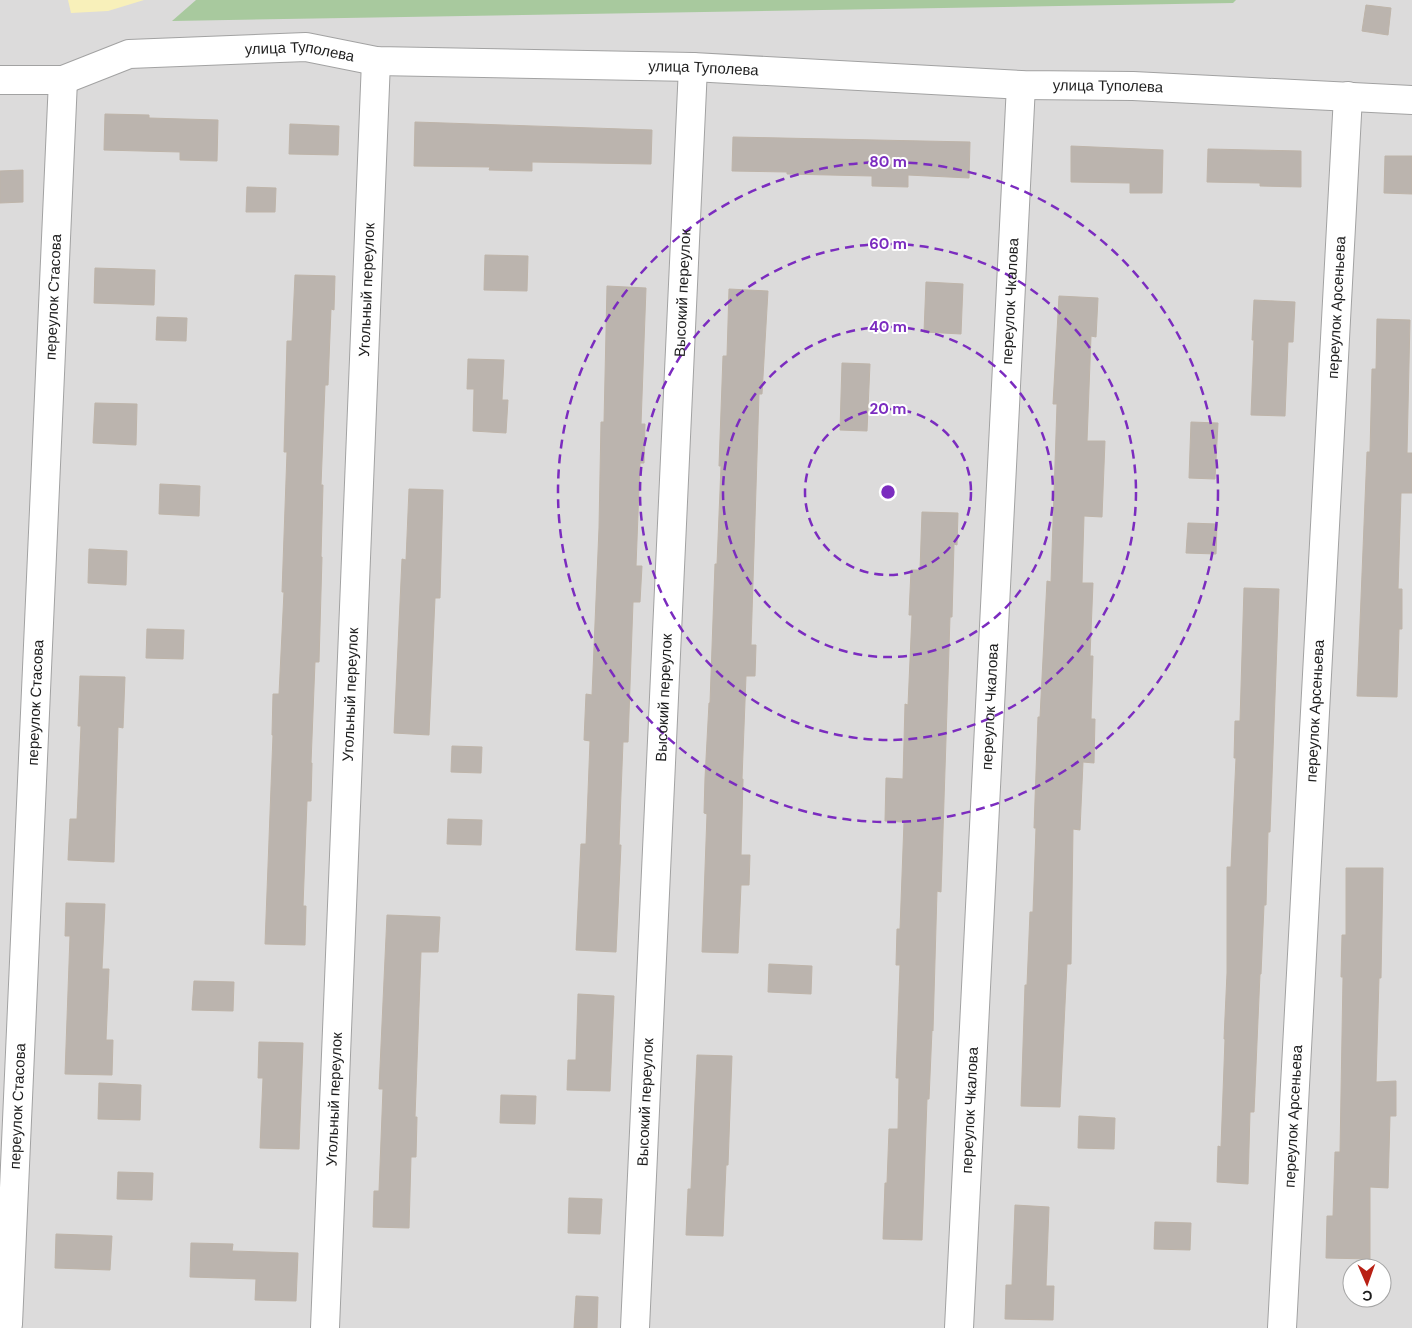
<svg xmlns="http://www.w3.org/2000/svg" width="1412" height="1328" viewBox="0 0 1412 1328" font-family="'DM Sans',sans-serif">
<style>
.residential{fill:#dcdbdb;fill-rule:evenodd}
.forest{fill:#a8c99e}
.sand{fill:#f8f0ba}
.building{fill:#bbb4ae;stroke:#beb4a9}
.lines{fill:none;stroke-linecap:round;stroke-linejoin:round}
.minor-casing{stroke:#a2a2a2;stroke-width:30}
.minor{stroke:#fff;stroke-width:28}
.ring{fill:none;stroke:#7b2cbf;stroke-width:2.5;stroke-dasharray:9 6}
.labels{text-anchor:middle;dominant-baseline:central;stroke-width:4;stroke-linejoin:round;paint-order:stroke}
.street-label{font-size:15px;fill:#1e1e1e;stroke:#fff}
.centre{fill:#7b2cbf;stroke:#fff;stroke-width:2.5}
.ring-label{font-size:15px;text-anchor:middle;font-weight:bold;fill:#7b2cbf;stroke:#fff;stroke-width:4;stroke-linejoin:round;paint-order:stroke}
</style>
<rect width="100%" height="100%" fill="#eeece5"/>
<path class="residential" d="M 0,0 L 1412,0 L 1412,1328 L 0,1328 ZM 1352,1268 L 1382,1268 L 1382,1298 L 1352,1298 Z"/>
<path class="forest" d="M 196,0 L 1236,0 L 1233,3 L 172,21 Z"/>
<path class="sand" d="M 68,0 L 144,0 L 108,11 L 71,13 Z"/>
<g class="building">
<path d="M 1366,5 L 1391,8 L 1388,35 L 1362,31 Z"/>
<path d="M 105,114 L 149,115 L 149,118 L 218,120 L 217,161 L 180,160 L 180,152 L 104,150 Z"/>
<path d="M 415,122 L 652,130 L 651,164 L 532,162 L 532,171 L 489,170 L 490,167 L 414,166 Z"/>
<path d="M 290,124 L 339,126 L 338,155 L 289,154 Z"/>
<path d="M 733,137 L 970,142 L 969,178 L 908,175 L 908,187 L 872,186 L 872,176 L 787,174 L 787,172 L 732,171 Z"/>
<path d="M 1071,146 L 1163,150 L 1162,193 L 1130,193 L 1130,183 L 1071,182 Z"/>
<path d="M 1208,149 L 1301,151 L 1301,187 L 1260,186 L 1260,183 L 1207,182 Z"/>
<path d="M 1385,156 L 1412,156 L 1412,194 L 1384,193 Z"/>
<path d="M 23,170 L 23,202 L 0,203 L 0,171 Z"/>
<path d="M 247,187 L 276,188 L 275,212 L 246,212 Z"/>
<path d="M 485,255 L 528,256 L 527,291 L 484,290 Z"/>
<path d="M 95,268 L 155,270 L 154,305 L 94,303 Z"/>
<path d="M 295,275 L 335,276 L 334,310 L 331,309 L 328,385 L 325,385 L 321,485 L 323,485 L 321,557 L 322,557 L 319,662 L 315,662 L 311,763 L 312,763 L 311,801 L 307,801 L 303,906 L 306,906 L 305,945 L 265,944 L 273,735 L 272,735 L 273,694 L 279,694 L 284,592 L 282,592 L 287,452 L 284,452 L 287,341 L 292,341 Z"/>
<path d="M 926,282 L 963,284 L 961,334 L 924,332 Z"/>
<path d="M 607,286 L 646,288 L 641,424 L 645,424 L 644,463 L 640,463 L 636,566 L 642,566 L 640,602 L 633,602 L 628,742 L 623,742 L 619,845 L 621,845 L 616,952 L 576,950 L 581,844 L 586,844 L 590,741 L 584,740 L 586,694 L 592,695 L 599,528 L 601,422 L 604,422 Z"/>
<path d="M 729,289 L 768,291 L 762,394 L 759,394 L 751,645 L 756,645 L 755,676 L 746,676 L 742,779 L 743,779 L 741,855 L 750,855 L 749,885 L 741,885 L 738,953 L 702,952 L 707,814 L 704,813 L 705,778 L 709,703 L 710,703 L 715,564 L 717,564 L 721,466 L 719,466 L 723,356 L 727,356 Z"/>
<path d="M 1059,296 L 1098,298 L 1096,337 L 1091,336 L 1087,441 L 1105,441 L 1102,517 L 1084,516 L 1082,583 L 1093,583 L 1090,656 L 1093,656 L 1091,719 L 1095,719 L 1094,763 L 1083,762 L 1080,830 L 1073,829 L 1071,964 L 1067,964 L 1060,1107 L 1021,1106 L 1025,985 L 1027,985 L 1030,912 L 1033,912 L 1036,828 L 1034,828 L 1038,717 L 1040,717 L 1047,581 L 1051,582 L 1057,404 L 1053,404 Z"/>
<path d="M 1254,300 L 1295,302 L 1293,342 L 1288,342 L 1285,416 L 1251,415 L 1254,340 L 1252,340 Z"/>
<path d="M 157,317 L 187,318 L 186,341 L 156,340 Z"/>
<path d="M 1377,319 L 1410,320 L 1407,453 L 1412,453 L 1412,493 L 1401,493 L 1398,589 L 1402,589 L 1402,629 L 1399,629 L 1397,697 L 1357,696 L 1367,452 L 1370,452 L 1372,369 L 1376,369 Z"/>
<path d="M 468,359 L 504,360 L 502,400 L 508,400 L 506,433 L 473,431 L 474,389 L 467,389 Z"/>
<path d="M 842,363 L 870,364 L 867,431 L 840,430 Z"/>
<path d="M 95,403 L 137,404 L 136,445 L 93,443 Z"/>
<path d="M 1191,422 L 1218,423 L 1215,479 L 1189,478 Z"/>
<path d="M 160,484 L 200,486 L 199,516 L 159,514 Z"/>
<path d="M 409,489 L 443,490 L 440,598 L 435,598 L 429,735 L 394,733 L 402,559 L 406,560 Z"/>
<path d="M 922,512 L 958,513 L 957,545 L 954,544 L 952,617 L 950,617 L 941,892 L 937,891 L 933,1031 L 932,1030 L 929,1099 L 927,1099 L 922,1240 L 883,1239 L 885,1183 L 887,1183 L 889,1129 L 898,1129 L 899,1078 L 896,1078 L 900,965 L 896,965 L 897,929 L 900,929 L 904,822 L 885,821 L 886,778 L 903,779 L 905,704 L 908,705 L 912,615 L 909,615 L 911,570 L 920,570 Z"/>
<path d="M 1188,523 L 1217,524 L 1216,554 L 1186,553 Z"/>
<path d="M 89,549 L 127,551 L 126,585 L 88,583 Z"/>
<path d="M 1244,588 L 1279,589 L 1270,832 L 1268,832 L 1266,905 L 1264,905 L 1261,974 L 1260,974 L 1254,1112 L 1250,1112 L 1248,1184 L 1217,1182 L 1218,1146 L 1221,1147 L 1225,1039 L 1224,1039 L 1227,973 L 1227,867 L 1231,867 L 1236,758 L 1234,758 L 1235,721 L 1240,721 Z"/>
<path d="M 147,629 L 184,630 L 183,659 L 146,658 Z"/>
<path d="M 80,676 L 125,677 L 123,728 L 118,727 L 114,862 L 68,860 L 70,819 L 77,819 L 81,726 L 78,726 Z"/>
<path d="M 452,746 L 482,747 L 481,773 L 451,772 Z"/>
<path d="M 448,819 L 482,820 L 481,845 L 447,844 Z"/>
<path d="M 1346,868 L 1383,868 L 1381,978 L 1379,978 L 1376,1082 L 1396,1081 L 1396,1116 L 1390,1116 L 1388,1188 L 1370,1187 L 1370,1259 L 1326,1258 L 1327,1216 L 1333,1216 L 1335,1152 L 1340,1152 L 1343,977 L 1341,977 L 1342,935 L 1346,935 Z"/>
<path d="M 66,903 L 105,904 L 102,969 L 109,969 L 106,1040 L 113,1040 L 112,1075 L 65,1074 L 70,936 L 65,936 Z"/>
<path d="M 387,915 L 440,917 L 438,952 L 421,952 L 415,1117 L 417,1117 L 416,1157 L 411,1157 L 409,1228 L 373,1227 L 374,1191 L 379,1191 L 383,1089 L 379,1089 Z"/>
<path d="M 769,964 L 812,966 L 811,994 L 768,992 Z"/>
<path d="M 194,981 L 234,982 L 233,1011 L 192,1010 Z"/>
<path d="M 578,994 L 614,996 L 610,1091 L 567,1090 L 568,1060 L 576,1060 Z"/>
<path d="M 259,1042 L 303,1043 L 299,1149 L 260,1148 L 263,1078 L 258,1078 Z"/>
<path d="M 697,1055 L 732,1056 L 728,1165 L 726,1165 L 723,1236 L 686,1235 L 688,1189 L 691,1189 Z"/>
<path d="M 99,1083 L 141,1085 L 140,1120 L 98,1119 Z"/>
<path d="M 501,1095 L 536,1096 L 535,1124 L 500,1123 Z"/>
<path d="M 1079,1116 L 1115,1118 L 1114,1149 L 1078,1148 Z"/>
<path d="M 118,1172 L 153,1173 L 152,1200 L 117,1199 Z"/>
<path d="M 569,1198 L 602,1199 L 600,1234 L 568,1233 Z"/>
<path d="M 1015,1205 L 1049,1207 L 1046,1286 L 1054,1286 L 1053,1320 L 1005,1319 L 1006,1285 L 1012,1285 Z"/>
<path d="M 1155,1222 L 1191,1223 L 1190,1250 L 1154,1249 Z"/>
<path d="M 56,1234 L 112,1236 L 110,1270 L 55,1268 Z"/>
<path d="M 191,1243 L 233,1244 L 232,1251 L 298,1253 L 296,1301 L 255,1300 L 256,1279 L 190,1277 Z"/>
<path d="M 576,1296 L 598,1297 L 597,1328 L 574,1328 Z"/>
</g>
<g class="lines">
<g class="minor-casing">
<g id="minor">
<path id="s1" d="M 0,80 L 63,80 L 129,54 L 306,47 L 376,61 L 693,67 L 1021,85 L 1133,86 L 1412,100"/>
<path id="s2" d="M 8,1324 L 63,80"/>
<path id="s3" d="M 325,1328 L 376,61"/>
<path id="s4" d="M 635,1328 L 693,67"/>
<path id="s5" d="M 959,1328 L 1021,85"/>
<path id="s6" d="M 1282,1328 L 1348,96"/>
</g>
</g>
<use href="#minor" class="minor"/>
</g>
<g class="ring">
<circle cx="888" cy="492" r="83"/>
<circle cx="888" cy="492" r="165"/>
<circle cx="888" cy="492" r="248"/>
<circle cx="888" cy="492" r="330"/>
</g>
<g class="labels">
<g class="street-label">
<text stroke="none"><textPath href="#s1" startOffset="305">улица Туполева</textPath></text>
<text stroke="none"><textPath href="#s1" startOffset="710">улица Туполева</textPath></text>
<text stroke="none"><textPath href="#s1" startOffset="1115">улица Туполева</textPath></text>
<text stroke="none"><textPath href="#s3" startOffset="1039">Угольный переулок</textPath></text>
<text stroke="none"><textPath href="#s4" startOffset="1036">Высокий переулок</textPath></text>
<text stroke="none"><textPath href="#s2" startOffset="1028">переулок Стасова</textPath></text>
<text stroke="none"><textPath href="#s5" startOffset="1028">переулок Чкалова</textPath></text>
<text stroke="none"><textPath href="#s6" startOffset="1022">переулок Арсеньева</textPath></text>
<text stroke="none"><textPath href="#s3" startOffset="634">Угольный переулок</textPath></text>
<text stroke="none"><textPath href="#s4" startOffset="631">Высокий переулок</textPath></text>
<text stroke="none"><textPath href="#s2" startOffset="622">переулок Стасова</textPath></text>
<text stroke="none"><textPath href="#s5" startOffset="622">переулок Чкалова</textPath></text>
<text stroke="none"><textPath href="#s6" startOffset="618">переулок Арсеньева</textPath></text>
<text stroke="none"><textPath href="#s3" startOffset="229">Угольный переулок</textPath></text>
<text stroke="none"><textPath href="#s4" startOffset="226">Высокий переулок</textPath></text>
<text stroke="none"><textPath href="#s2" startOffset="218">переулок Стасова</textPath></text>
<text stroke="none"><textPath href="#s5" startOffset="218">переулок Чкалова</textPath></text>
<text stroke="none"><textPath href="#s6" startOffset="212">переулок Арсеньева</textPath></text>
</g>
</g>
<circle cx="888" cy="492" r="8" class="centre"/>
<g class="ring-label">
<text x="888" y="167">80 m</text>
<text x="888" y="249">60 m</text>
<text x="888" y="332">40 m</text>
<text x="888" y="414">20 m</text>
</g>
<g transform="translate(1367 1283) rotate(178)"><circle r="24" fill="#ffffff" stroke="#a5a5a5"/>
<path d="M0-4L9 19L0 12L-9 19Z" fill="#b92014"/>
<text y="-8" font-size="14" font-weight="bold" text-anchor="middle" fill="#1e1e1e">С</text>
</g>
</svg>
